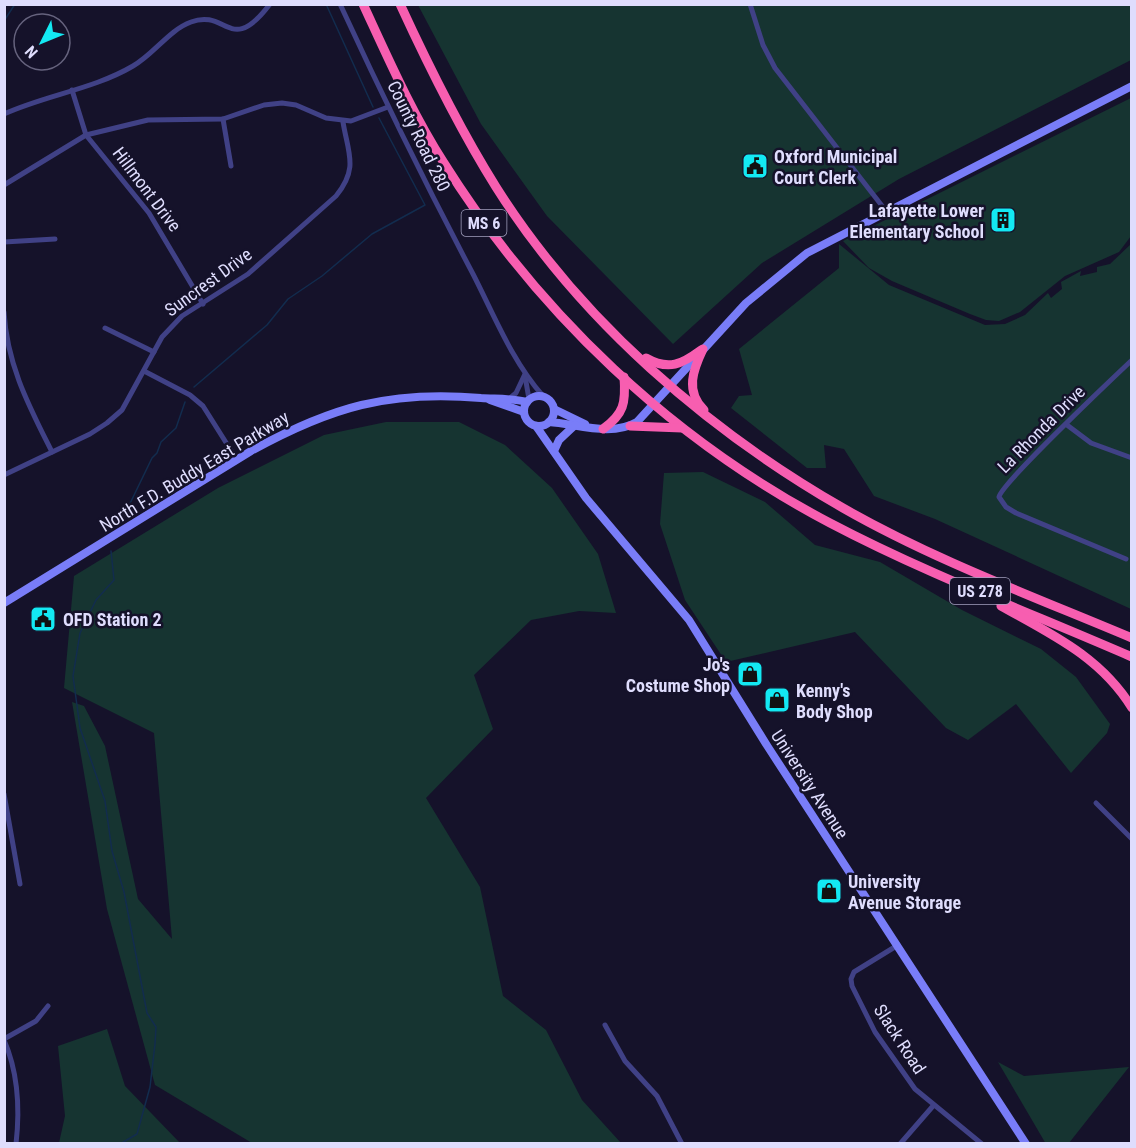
<svg xmlns="http://www.w3.org/2000/svg" width="1136" height="1148" viewBox="0 0 1136 1148" font-family="'Roboto Condensed',sans-serif">
<style>
.green{fill:#163431}
.lines{fill:none;stroke-linecap:round;stroke-linejoin:round}
.stream{stroke:#122c4e;stroke-width:1.5}
.street{stroke:#404186;stroke-width:5}
.secondary{stroke:#797df8;stroke-width:8}
.highway{stroke:#f75eb0;stroke-width:9}
.labels{text-anchor:middle;dominant-baseline:central;stroke-width:5;stroke-linejoin:round;paint-order:stroke}
.shield{fill:#15122a;stroke:#a2a0be;stroke-width:1.5}
.shield-label{font-size:16px;font-weight:bold;fill:#dfddfd}
.street-label{font-size:18px;fill:#dfddfd;stroke:#15122a}
.poi-label{font-size:18px;font-weight:bold;fill:#dfddfd;stroke:#15122a;text-anchor:start}
</style>
<rect width="100%" height="100%" fill="#15122a"/>
<g class="green">
<path d="M 418,5 L 1131,5 L 1131,60 L 899,179 L 762,263 L 673,344 L 547,216 L 481,124 Z"/>
<path d="M 1131,98 L 1131,236 L 1119,252 L 1065,276 L 1020,312 L 999,321 L 986,320 L 970,314 L 892,281 L 869,268 L 843,241 Z"/>
<path d="M 839,244 L 889,285 L 985,325 L 1005,324 L 1025,315 L 1048,293 L 1051,298 L 1062,289 L 1061,282 L 1081,271 L 1080,276 L 1097,272 L 1097,267 L 1110,264 L 1131,244 L 1131,609 L 935,519 L 874,496 L 844,449 L 824,445 L 826,468 L 807,468 L 731,408 L 739,396 L 752,395 L 739,349 L 839,268 Z"/>
<path d="M 386,422 L 459,422 L 505,445 L 552,488 L 598,554 L 616,613 L 579,611 L 531,620 L 474,675 L 493,729 L 426,798 L 480,887 L 503,996 L 546,1030 L 582,1100 L 621,1143 L 252,1143 L 155,1085 L 107,909 L 72,702 L 84,706 L 105,746 L 138,899 L 172,939 L 154,733 L 64,688 L 74,576 L 218,488 L 324,435 Z"/>
<path d="M 703,472 L 765,502 L 815,545 L 880,562 L 962,610 L 1041,649 L 1076,677 L 1110,724 L 1107,733 L 1071,773 L 1016,704 L 968,740 L 946,728 L 855,632 L 726,662 L 685,600 L 660,524 L 664,473 Z"/>
<path d="M 107,1029 L 125,1086 L 180,1143 L 59,1143 L 65,1116 L 58,1046 Z"/>
<path d="M 998,1062 L 1024,1076 L 1129,1067 L 1069,1143 L 1046,1144 Z"/>
</g>
<g class="lines">
<g class="stream">
<path d="M 326,4 L 373,107"/>
<path d="M 4,21 L 15,4"/>
<path d="M 194,387 L 267,325 L 288,299 L 322,276 L 372,234 L 425,205 L 379,118"/>
<path d="M 122,520 L 152,458 L 157,453 L 161,442 L 176,428 L 185,402"/>
<path d="M 111,551 L 114,580 L 96,600 L 80,633 L 73,676 L 80,728 L 105,801 L 112,851 L 124,892 L 147,1013 L 156,1027 L 155,1044 L 150,1087 L 137,1134 L 120,1144"/>
</g>
<g class="street">
<path d="M 340,4 C 382,95 426,185 473,274 C 494,315 512,361 543,396"/>
<path d="M 750,4 L 763,45 L 775,68 L 886,211"/>
<path d="M 72,90 L 86,135 L 149,213 L 203,304"/>
<path d="M 4,114 C 46,95 94,89 133,66 C 154,54 169,30 191,22 C 227,8 230,57 270,4"/>
<path d="M 223,119 L 231,166"/>
<path d="M 4,185 L 86,135 L 148,120 L 223,119 L 264,105 L 282,103 L 296,105 L 326,118 L 351,121 L 388,107"/>
<path d="M 4,242 L 55,239"/>
<path d="M 4,312 C 7,365 29,406 52,452"/>
<path d="M 105,328 L 154,352"/>
<path d="M 144,371 L 190,395 L 203,406 L 237,460"/>
<path d="M 525,376 L 529,399"/>
<path d="M 510,398 L 516,393 L 525,374"/>
<path d="M 1067,425 L 1091,443 L 1132,458"/>
<path d="M 4,475 L 90,434 L 107,423 L 122,410 L 162,337 L 182,316 L 248,274 L 336,196 C 359,168 348,153 343,122"/>
<path d="M 1126,559 L 1016,513 L 1006,507 L 999,497 C 1001,484 1114,377 1132,360"/>
<path d="M 4,794 L 20,884"/>
<path d="M 1096,803 L 1132,839"/>
<path d="M 898,945 L 854,972 L 851,979 L 852,986 L 875,1032 L 915,1089 L 982,1144"/>
<path d="M 605,1025 L 625,1061 L 657,1096 L 682,1144"/>
<path d="M 4,1039 L 36,1021 L 48,1006"/>
<path d="M 4,1040 C 18,1072 20,1109 16,1144"/>
<path d="M 900,1144 L 933,1106"/>
</g>
<g class="secondary">
<circle cx="539" cy="411" r="15"/>
<path d="M 490,400 L 524,412"/>
<path d="M 554,409 L 585,424"/>
<path d="M 549,422 C 577,424 611,437 637,422 L 746,303 L 807,253 L 1132,86"/>
<path d="M 536,426 L 586,498 L 689,620 L 768,747 L 1026,1144"/>
<path d="M 554,451 L 559,440 L 575,425"/>
<path d="M 4,603 L 251,451 C 331,407 389,390 481,398 C 497,399 511,398 527,402"/>
</g>
<g class="highway">
<path d="M 363,4 C 388,58 412,113 444,163 C 539,314 672,440 830,523 C 927,574 1031,613 1132,657"/>
<path d="M 400,4 C 429,67 459,128 496,187 C 580,320 707,430 843,508 C 934,560 1035,597 1132,638"/>
<path d="M 703,349 C 693,370 685,391 704,410"/>
<path d="M 646,358 C 669,371 682,364 701,350"/>
<path d="M 630,426 L 682,428"/>
<path d="M 603,429 C 624,414 626,403 624,377"/>
<path d="M 1001,606 C 1051,634 1101,657 1132,708"/>
</g>
</g>
<defs>
<g id="civic-square" transform="scale(1.35)"><rect x="-9" y="-9" width="18" height="18" rx="4" fill="#13e9f3" stroke="#15122a"/><path d="M-.6-6.5H3V-4.5H.6V-3L4-1V1h2V6H-6V1h2V-1L-.6-3ZM-1.2 2.5V6h2.4V2.5Z" fill="#111"/></g>
<g id="building-square" transform="scale(1.35)"><rect x="-9" y="-9" width="18" height="18" rx="4" fill="#13e9f3" stroke="#15122a"/><path d="M-4-6H4V6H1V3H-1V6H-4ZM-2.5-4.3h1.7v1.8h-1.7ZM.8-4.3h1.7v1.8H.8ZM-2.5-1h1.7V.8h-1.7ZM.8-1h1.7V.8H.8Z" fill="#111"/></g>
<g id="shop-square" transform="scale(1.35)"><rect x="-9" y="-9" width="18" height="18" rx="4" fill="#13e9f3" stroke="#15122a"/><path d="M-5-2.5h2.3a2.7 3.5 0 0 1 5.4 0H5L5.5 6h-11ZM-1.5-2.5h3a1.5 2.3 0 0 0-3 0Z" fill="#111"/></g>
</defs>
<g fill-rule="evenodd">
<use href="#civic-square" x="755" y="166"/>
<use href="#building-square" x="1003" y="220"/>
<use href="#civic-square" x="43" y="619"/>
<use href="#shop-square" x="750" y="674"/>
<use href="#shop-square" x="777" y="700"/>
<use href="#shop-square" x="829" y="891"/>
</g>
<g class="labels">
<g class="shield">
<rect x="461.5" y="210" width="45" height="26" rx="4.5"/>
<rect x="950" y="578" width="60" height="26" rx="4.5"/>
</g>
<g class="shield-label">
<text x="484" y="223">MS 6</text>
<text x="980" y="591">US 278</text>
</g>
<g class="street-label">
<text transform="translate(419 136) rotate(64)">County Road 280</text>
<text transform="translate(147 189) rotate(53)">Hillmont Drive</text>
<text transform="translate(208 282) rotate(-36)">Suncrest Drive</text>
<text transform="translate(1041 429) rotate(-45)">La Rhonda Drive</text>
<text transform="translate(194 471) rotate(-31)">North F.D. Buddy East Parkway</text>
<text transform="translate(810 784) rotate(57)">University Avenue</text>
<text transform="translate(900 1039) rotate(57)">Slack Road</text>
</g>
<g class="poi-label">
<text x="774" y="156">Oxford Municipal<tspan x="774" dy="21">Court Clerk</tspan></text>
<text x="984" y="210" text-anchor="end">Lafayette Lower<tspan x="984" dy="21">Elementary School</tspan></text>
<text x="63" y="619">OFD Station 2</text>
<text x="730" y="664" text-anchor="end">Jo's<tspan x="730" dy="21">Costume Shop</tspan></text>
<text x="796" y="690">Kenny's<tspan x="796" dy="21">Body Shop</tspan></text>
<text x="848" y="881">University<tspan x="848" dy="21">Avenue Storage</tspan></text>
</g>
</g>
<rect width="1136" height="1148" fill="none" stroke="#dfddfd" stroke-width="12"/>
<g transform="translate(42 42) rotate(227)"><circle r="28" fill="#15122a" stroke="#66637e" stroke-width="1.5"/>
<path d="M0-4.5L10 22L0 15L-10 22Z" fill="#13e9f3"/>
<text y="-9" font-size="16" font-weight="bold" text-anchor="middle" fill="#dfddfd">N</text>
</g>
</svg>
